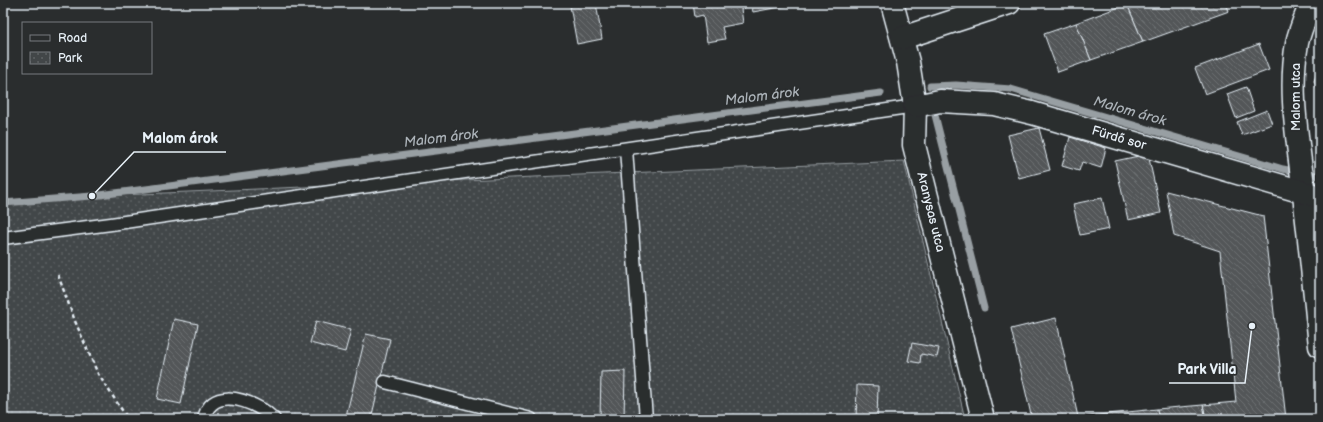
<svg xmlns="http://www.w3.org/2000/svg" width="1323" height="422" viewBox="0 0 1323 422" font-family="'Balsamiq Sans',sans-serif">
<style>
.park{fill:url(#park-dots);stroke:#959ca0}
.lines{fill:none;stroke-linecap:round;stroke-linejoin:round}
.stream{stroke:#989fa3;stroke-width:7}
.building{fill:url(#building-back-hatch);stroke:#e8f1f8}
.service-casing{stroke:#e8f1f8;stroke-width:15}
.minor-casing{stroke:#e8f1f8;stroke-width:25}
.path{stroke:#e8f1f8;stroke-width:2.5;stroke-dasharray:4 3;stroke-linecap:butt}
.service{stroke:#2a2d2e;stroke-width:12}
.minor{stroke:#2a2d2e;stroke-width:22}
.labels{text-anchor:middle;dominant-baseline:central;stroke-width:3.5;stroke-linejoin:round;paint-order:stroke}
.street-label{font-size:13px;fill:#e8f1f8;stroke:#2a2d2e}
.water-label{font-size:14px;font-style:italic;fill:#acb3b9;stroke:#2a2d2e}
.leader{fill:none;stroke:#e8f1f8;stroke-width:1.5}
.callout-dot{fill:#e8f1f8;stroke:#2a2d2e;stroke-width:1.5}
.callout-label{font-size:14px;text-anchor:middle;font-weight:bold;fill:#e8f1f8;stroke:#2a2d2e;stroke-width:3.5;stroke-linejoin:round;paint-order:stroke}
</style>
<defs>
<pattern id="park-dots" width="8" height="8" patternUnits="userSpaceOnUse"><rect width="8" height="8" fill="#424648"/><path d="M2 2h.1M6 6h.1" fill="none" stroke="#5d6163" stroke-width="1.8" stroke-linecap="round"/></pattern>
<pattern id="building-back-hatch" width="6" height="6" patternUnits="userSpaceOnUse"><rect width="6" height="6" fill="#535759"/><path d="M-1 5l2 2M0 0l6 6M5-1l2 2" fill="none" stroke="#6c7072"/></pattern>
</defs>
<rect width="100%" height="100%" fill="#2a2d2e"/>
<filter id="ink" filterUnits="userSpaceOnUse"><feTurbulence type="fractalNoise" baseFrequency=".025" numOctaves="2"/><feDisplacementMap in="SourceGraphic" scale="8" xChannelSelector="R" yChannelSelector="G"/><feConvolveMatrix kernelMatrix="1 2 1 2 8 2 1 2 1" color-interpolation-filters="sRGB"/></filter>
<g filter="url(#ink)">
<path class="park" d="M 904,161 L 965,419 L 3,419 L 3,200 Z"/>
<g class="lines">
<g class="stream">
<path d="M 930,86 L 956,85 L 1011,89 L 1283,169 L 1320,176"/>
<path d="M 935,115 L 984,308"/>
<path d="M 3,203 L 92,196 L 881,93"/>
</g>
</g>
<g class="building">
<path d="M 588,3 L 596,3 L 602,39 L 577,44 L 570,6 Z"/>
<path d="M 693,3 L 744,3 L 745,8 L 741,9 L 743,23 L 722,27 L 725,39 L 707,42 L 703,15 L 695,17 Z"/>
<path d="M 751,3 L 802,3 L 753,12 Z"/>
<path d="M 1132,3 L 1226,3 L 1229,11 L 1143,42 L 1127,4 Z"/>
<path d="M 1127,4 L 1143,42 L 1091,60 L 1076,23 Z"/>
<path d="M 1076,23 L 1091,60 L 1058,72 L 1044,34 Z"/>
<path d="M 1259,44 L 1269,70 L 1205,94 L 1195,68 Z"/>
<path d="M 1320,65 L 1320,97 L 1314,81 Z"/>
<path d="M 1246,87 L 1254,111 L 1236,118 L 1227,94 Z"/>
<path d="M 1267,110 L 1272,124 L 1242,135 L 1237,122 Z"/>
<path d="M 1039,128 L 1050,170 L 1019,178 L 1008,135 Z"/>
<path d="M 1070,137 L 1106,148 L 1101,168 L 1082,162 L 1079,171 L 1062,166 Z"/>
<path d="M 1148,154 L 1161,213 L 1128,220 L 1115,161 Z"/>
<path d="M 1166,191 L 1263,216 L 1286,419 L 1206,419 L 1203,405 L 1236,402 L 1220,251 L 1174,236 Z"/>
<path d="M 1102,198 L 1109,229 L 1080,235 L 1073,204 Z"/>
<path d="M 1056,318 L 1078,417 L 1157,409 L 1159,419 L 1032,419 L 1011,329 Z"/>
<path d="M 174,319 L 198,324 L 181,404 L 157,399 Z"/>
<path d="M 316,321 L 351,330 L 345,352 L 310,343 Z"/>
<path d="M 366,334 L 390,339 L 371,419 L 359,419 L 346,416 Z"/>
<path d="M 912,343 L 939,348 L 937,357 L 921,354 L 920,363 L 908,361 Z"/>
<path d="M 625,371 L 624,419 L 600,419 L 601,372 Z"/>
<path d="M 857,385 L 878,386 L 877,419 L 856,419 Z"/>
<path d="M 1203,405 L 1206,419 L 1159,419 L 1157,409 Z"/>
</g>
<g class="lines">
<g class="service-casing">
<g id="service">
<path d="M 626,149 L 646,419"/>
<path d="M 3,238 L 111,224 L 915,106"/>
<path d="M 385,382 L 531,419"/>
<path d="M 204,419 C 210,389 242,398 261,409 C 266,411 270,416 274,419"/>
</g>
</g>
<g class="minor-casing">
<g id="minor">
<path d="M 892,3 L 908,62 L 915,106 L 914,145 L 983,419"/>
<path d="M 1311,3 C 1306,16 1300,29 1297,43 C 1288,94 1299,145 1304,195 C 1310,245 1315,296 1320,346"/>
<path d="M 902,38 L 1009,3"/>
<path d="M 915,106 L 940,101 L 994,104 L 1032,113 L 1320,197"/>
</g>
</g>
<path class="path" d="M 58,275 L 75,321 L 98,374 L 126,416 L 130,419"/>
<use href="#service" class="service"/>
<use href="#minor" class="minor"/>
</g>
</g>
<g class="labels">
<g class="street-label">
<text transform="translate(1296 97) rotate(-90)">Malom utca</text>
<text transform="translate(1119 138) rotate(16)">Fürdő sor</text>
<text transform="translate(931 212) rotate(76)">Aranysas utca</text>
</g>
<g class="water-label">
<text transform="translate(762 96) rotate(-7)">Malom árok</text>
<text transform="translate(1130 111) rotate(16)">Malom árok</text>
<text transform="translate(441 138) rotate(-7)">Malom árok</text>
</g>
</g>
<path class="leader" d="M92 196L134 152H226M1252 326L1245 383H1169"/>
<g class="callout-dot">
<circle cx="92" cy="196" r="4"/>
<circle cx="1252" cy="326" r="4"/>
</g>
<g class="callout-label">
<text x="180" y="143">Malom árok</text>
<text x="1207" y="374">Park Villa</text>
</g>
<rect width="1323" height="422" fill="none" stroke="#2a2d2e" stroke-width="16"/>
<rect x="8" y="8" width="1307" height="406" fill="none" stroke="#e8f1f8" stroke-width="1.5" filter="url(#ink)"/>
<rect x="22" y="22" width="130" height="52" fill="#2a2d2e" stroke="#767b7f"/>
<rect x="30" y="35" width="20" height="6" fill="#2a2d2e" stroke="#767b7f"/>
<text x="58" y="42" font-size="12" fill="#e8f1f8">Road</text>
<rect x="30" y="52" width="20" height="12" fill="url(#park-dots)" stroke="#767b7f"/>
<text x="58" y="62" font-size="12" fill="#e8f1f8">Park</text>
</svg>
